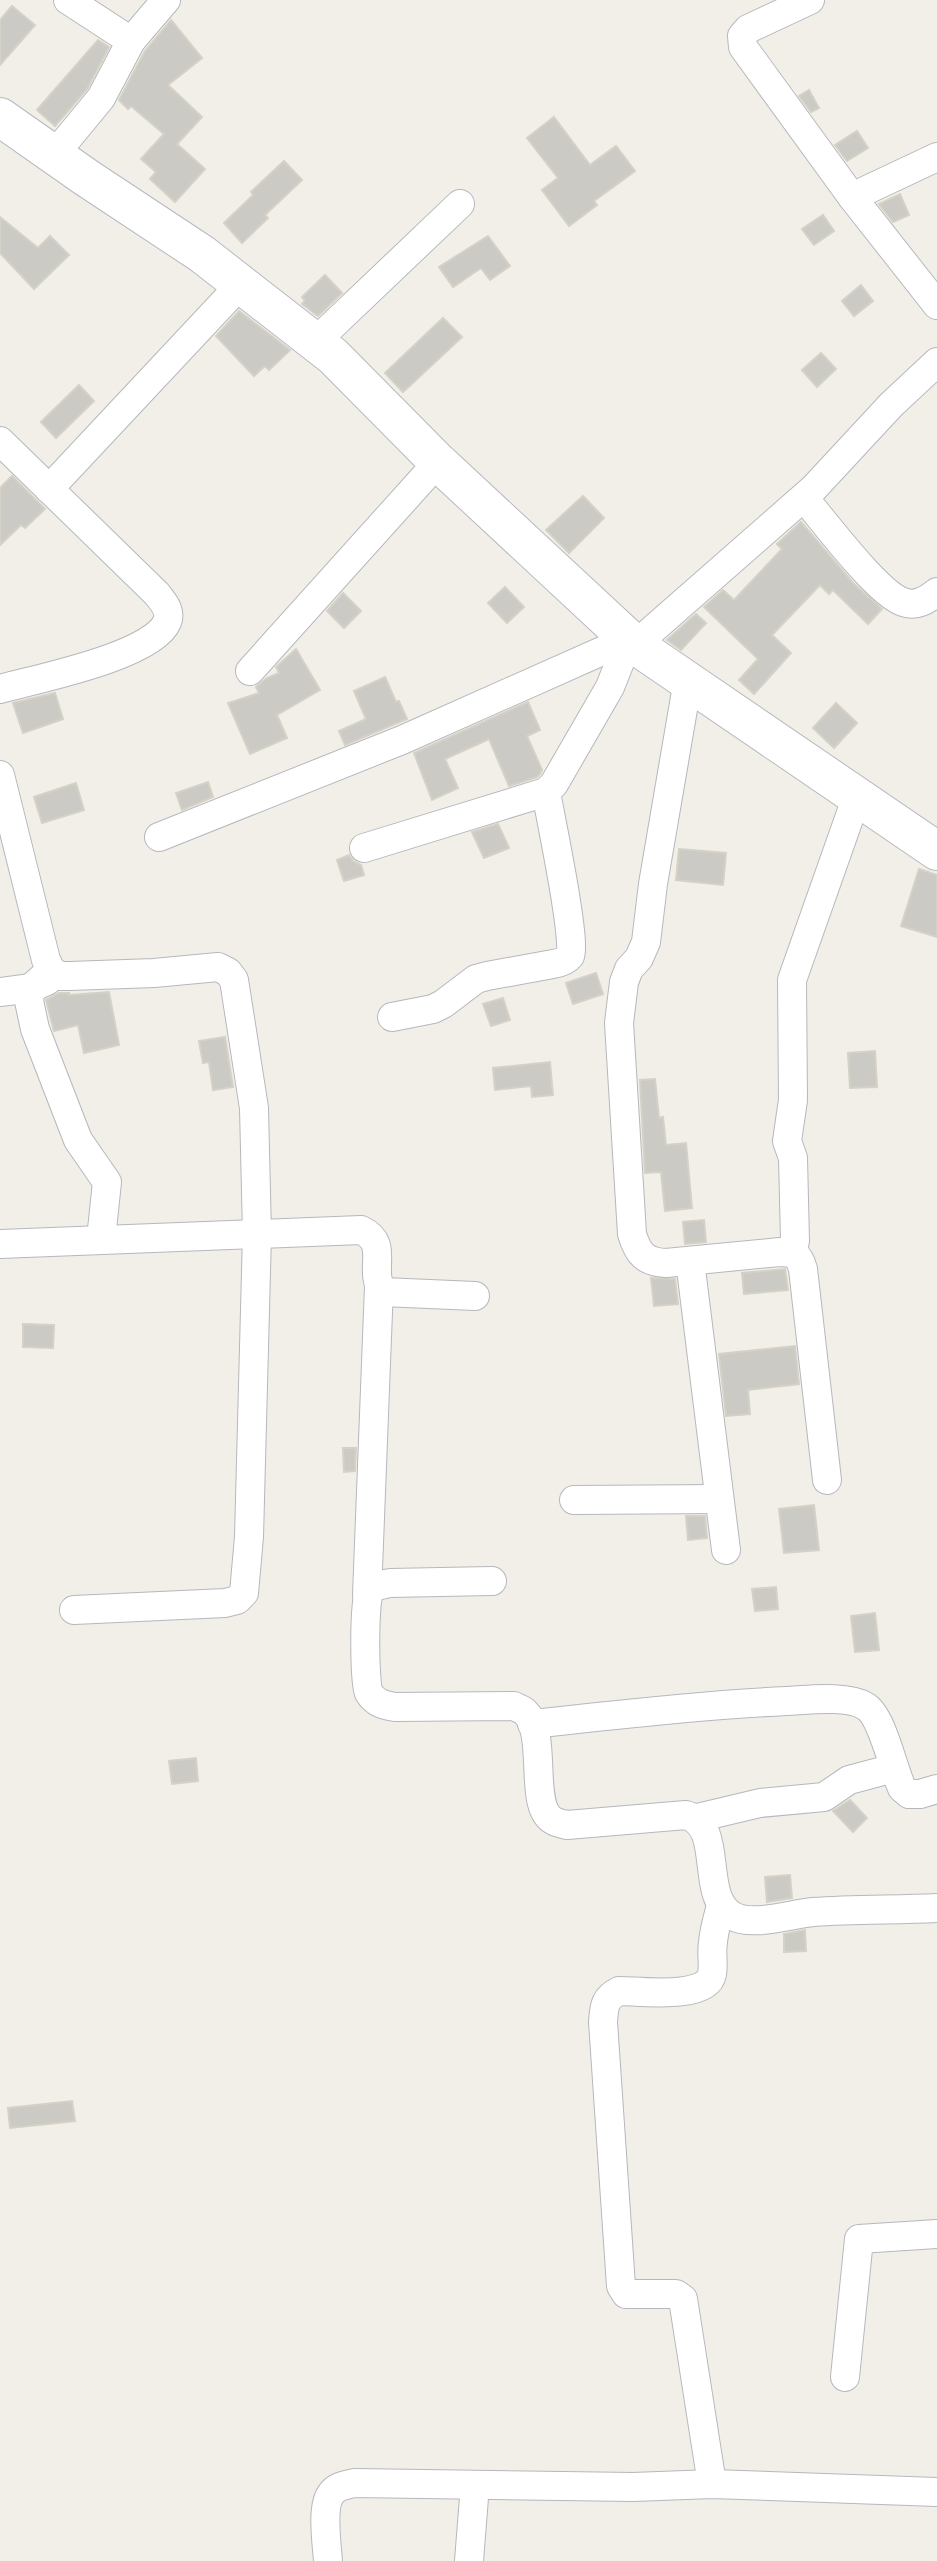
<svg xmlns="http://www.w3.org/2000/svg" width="937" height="2561" viewBox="0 0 937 2561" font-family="Karla,sans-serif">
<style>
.building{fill:#cccac5;stroke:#d6d1c6;stroke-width:2}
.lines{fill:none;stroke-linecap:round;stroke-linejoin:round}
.street-casing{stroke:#b5b8bc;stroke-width:30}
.secondary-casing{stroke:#b6babf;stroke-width:40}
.street{stroke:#fff;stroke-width:28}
.secondary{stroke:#fff;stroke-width:38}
</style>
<rect width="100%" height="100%" fill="#f1efe8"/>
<g class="building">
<path d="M 12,6 L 35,25 L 0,65 L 0,20 Z"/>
<path d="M 171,20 L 202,58 L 168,85 L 202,117 L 177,144 L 205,169 L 175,202 L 150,179 L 156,172 L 141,159 L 164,134 L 131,106 L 128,109 L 119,100 L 145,51 Z"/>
<path d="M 98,40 L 109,47 L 87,89 L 55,126 L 37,110 Z"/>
<path d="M 809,90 L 819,108 L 811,112 L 799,96 Z"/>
<path d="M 554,117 L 590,165 L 616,146 L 635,171 L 594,201 L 597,205 L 569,226 L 542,190 L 558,178 L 527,138 Z"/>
<path d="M 857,131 L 868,148 L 847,161 L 835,145 Z"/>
<path d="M 284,161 L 302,180 L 265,215 L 268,218 L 242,243 L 224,223 L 253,195 L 251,192 Z"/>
<path d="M 900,194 L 909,215 L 893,222 L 879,204 Z"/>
<path d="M 823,215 L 834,231 L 814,245 L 802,229 Z"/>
<path d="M 0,217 L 38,248 L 50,236 L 69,255 L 34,289 L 0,253 Z"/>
<path d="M 488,236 L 510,266 L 490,280 L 481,268 L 453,287 L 439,267 Z"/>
<path d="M 325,275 L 342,293 L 318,316 L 302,304 L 305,301 L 302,297 Z"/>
<path d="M 861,285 L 873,301 L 854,316 L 842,301 Z"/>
<path d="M 239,311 L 290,350 L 269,370 L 265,366 L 254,376 L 216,336 Z"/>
<path d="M 443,318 L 462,337 L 403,392 L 385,373 Z"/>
<path d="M 821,353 L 836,369 L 817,387 L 802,370 Z"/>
<path d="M 79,385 L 94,401 L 56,438 L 41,422 Z"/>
<path d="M 12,476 L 45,509 L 25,528 L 21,525 L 0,545 L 0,488 Z"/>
<path d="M 583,496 L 604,518 L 569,553 L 546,530 Z"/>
<path d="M 801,522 L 853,583 L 882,609 L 868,624 L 833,590 L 829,594 L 820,585 L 772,635 L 791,653 L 754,694 L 739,680 L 758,659 L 704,607 L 723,590 L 734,600 L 782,549 L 777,544 Z"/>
<path d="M 505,587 L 524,607 L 507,623 L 488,603 Z"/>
<path d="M 343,593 L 361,611 L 344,628 L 327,611 Z"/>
<path d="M 696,614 L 706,623 L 681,650 L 667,640 Z"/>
<path d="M 296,649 L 320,690 L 277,715 L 287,738 L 250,754 L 228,703 L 259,693 L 256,687 L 267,678 L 279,673 L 276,667 Z"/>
<path d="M 385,677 L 396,702 L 399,701 L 407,719 L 345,745 L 339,731 L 366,719 L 354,691 Z"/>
<path d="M 55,693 L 63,719 L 23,733 L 13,703 Z"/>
<path d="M 528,702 L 540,730 L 527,736 L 542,770 L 540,774 L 537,777 L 509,786 L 489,739 L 445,759 L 458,788 L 432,800 L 414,753 Z"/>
<path d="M 836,703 L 857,723 L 834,748 L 813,728 Z"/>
<path d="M 208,782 L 213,797 L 182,810 L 176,793 Z"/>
<path d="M 76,783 L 84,810 L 42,823 L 34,797 Z"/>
<path d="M 498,824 L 509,848 L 484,858 L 472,832 Z"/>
<path d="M 679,849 L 726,853 L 723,885 L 676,880 Z"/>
<path d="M 349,855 L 353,861 L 361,865 L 364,875 L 344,881 L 337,860 Z"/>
<path d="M 919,869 L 937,875 L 937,937 L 901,926 Z"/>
<path d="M 596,973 L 603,994 L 573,1004 L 566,983 Z"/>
<path d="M 109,992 L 119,1045 L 84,1053 L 78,1025 L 54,1031 L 46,1000 L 59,993 L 69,993 L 69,995 Z"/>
<path d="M 503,998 L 510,1020 L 491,1026 L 483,1004 Z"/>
<path d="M 225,1037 L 233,1087 L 213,1090 L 209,1062 L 203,1063 L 199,1041 Z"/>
<path d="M 875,1051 L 877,1087 L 850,1088 L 848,1053 Z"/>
<path d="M 550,1062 L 553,1095 L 532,1097 L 531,1086 L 495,1090 L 493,1068 Z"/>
<path d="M 655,1079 L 659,1118 L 663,1117 L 666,1145 L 686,1143 L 692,1208 L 665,1211 L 661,1172 L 645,1173 L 640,1080 Z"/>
<path d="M 704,1220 L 706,1242 L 685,1244 L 683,1222 Z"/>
<path d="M 785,1269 L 788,1290 L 744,1294 L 742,1273 Z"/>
<path d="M 651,1278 L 675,1279 L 678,1304 L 654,1306 Z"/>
<path d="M 23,1324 L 54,1325 L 53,1348 L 23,1347 Z"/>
<path d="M 795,1346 L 799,1384 L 748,1390 L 750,1414 L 726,1416 L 719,1354 Z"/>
<path d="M 343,1448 L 356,1448 L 355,1471 L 344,1472 Z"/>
<path d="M 814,1505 L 819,1550 L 784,1553 L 779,1509 Z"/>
<path d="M 686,1516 L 705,1516 L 707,1538 L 688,1540 Z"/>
<path d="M 776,1587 L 778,1609 L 755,1611 L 752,1589 Z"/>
<path d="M 875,1613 L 879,1650 L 855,1652 L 851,1616 Z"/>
<path d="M 196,1758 L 198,1781 L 172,1784 L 169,1761 Z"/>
<path d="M 850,1800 L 867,1818 L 853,1832 L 833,1811 Z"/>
<path d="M 790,1875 L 792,1898 L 767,1902 L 765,1877 Z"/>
<path d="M 805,1930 L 806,1951 L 784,1952 L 784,1934 Z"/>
<path d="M 72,2101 L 75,2121 L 10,2128 L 8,2108 Z"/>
</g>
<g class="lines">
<g class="street-casing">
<g id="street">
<path d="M 68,0 L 131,41"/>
<path d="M 810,0 L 748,29 L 742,36 L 743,47 L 852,197 L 937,305"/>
<path d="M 54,155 L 101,98 L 131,41 L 166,0"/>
<path d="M 852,197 L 937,157"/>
<path d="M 315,342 L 460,204"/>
<path d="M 0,441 L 157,594 C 163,602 172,611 167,622 C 153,656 36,679 0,689"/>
<path d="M 49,489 L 241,284"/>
<path d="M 804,498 C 824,521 877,593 903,602 C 916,607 927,600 937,592"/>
<path d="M 635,645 L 814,488 L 891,405 L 937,362"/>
<path d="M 250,671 L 438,462"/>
<path d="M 688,680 L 653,884 L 646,942 L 639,958 L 629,969 L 624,982 L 619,1023 L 632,1234 C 638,1254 645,1262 666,1263 L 780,1252 C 795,1252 799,1255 803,1269 L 827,1480"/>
<path d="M 0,775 L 46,960 L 51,970 L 59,976 L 70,976 L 154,973 L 218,967 L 228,972 L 234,980 L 254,1108 L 257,1234 L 249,1537 L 244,1593 L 237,1600 L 225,1603 L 74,1610"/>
<path d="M 159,837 L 402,740 L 629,639"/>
<path d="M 364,848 L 546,792 L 554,784 L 610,687 L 629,639"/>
<path d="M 51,970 L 31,988 L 29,1001 L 35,1029 L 78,1140 L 107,1182 L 101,1239"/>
<path d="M 0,992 L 31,988 L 47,981"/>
<path d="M 392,1017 L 433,1009 L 443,1004 L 476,979 L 487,976 L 553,964 C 559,963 566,961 570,956 C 577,943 550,815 546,792"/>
<path d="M 0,1244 L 361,1230 C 391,1244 367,1270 383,1292 L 475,1296"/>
<path d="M 792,1252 L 795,1241 L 793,1158 L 787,1141 L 793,1100 L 792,980 L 857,796"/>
<path d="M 690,1261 L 726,1550"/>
<path d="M 574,1500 L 719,1499"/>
<path d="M 492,1581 L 390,1583 C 382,1585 373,1585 369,1593 C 364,1602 364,1683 369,1693 C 375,1703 384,1705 395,1707 L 514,1706 C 517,1708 522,1709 525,1712 C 549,1734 527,1808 554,1821 C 558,1823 562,1824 567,1825 L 686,1815 C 726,1827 698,1896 733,1916 C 752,1927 791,1914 813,1912 C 854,1909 896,1910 937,1908"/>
<path d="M 367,1595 L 379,1286"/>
<path d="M 532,1724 C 617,1715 702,1705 787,1701 C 808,1700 847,1695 865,1706 C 882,1715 893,1769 902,1788 L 909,1794 L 920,1794 L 937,1789"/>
<path d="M 697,1818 L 760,1803 L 824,1797 L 849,1780 L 894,1768"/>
<path d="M 845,2377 L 859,2239 L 937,2234"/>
<path d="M 712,2484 L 683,2299 L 676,2294 L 626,2294 L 621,2286 L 603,2022 C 604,2008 604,1998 619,1991 C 639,1991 707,2000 712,1974 C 714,1964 711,1953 713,1942 C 714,1930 718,1917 721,1905"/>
<path d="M 328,2561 C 327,2545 321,2507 331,2494 C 336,2486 346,2485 354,2483 L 633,2487 L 712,2484 L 937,2492"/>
<path d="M 469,2561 L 475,2485"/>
</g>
</g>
<g class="secondary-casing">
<path id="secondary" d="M 0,117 L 87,178 L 202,254 L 333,356 L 438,462 L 635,645 L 937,851"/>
</g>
<use href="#street" class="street"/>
<use href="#secondary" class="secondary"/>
</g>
</svg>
